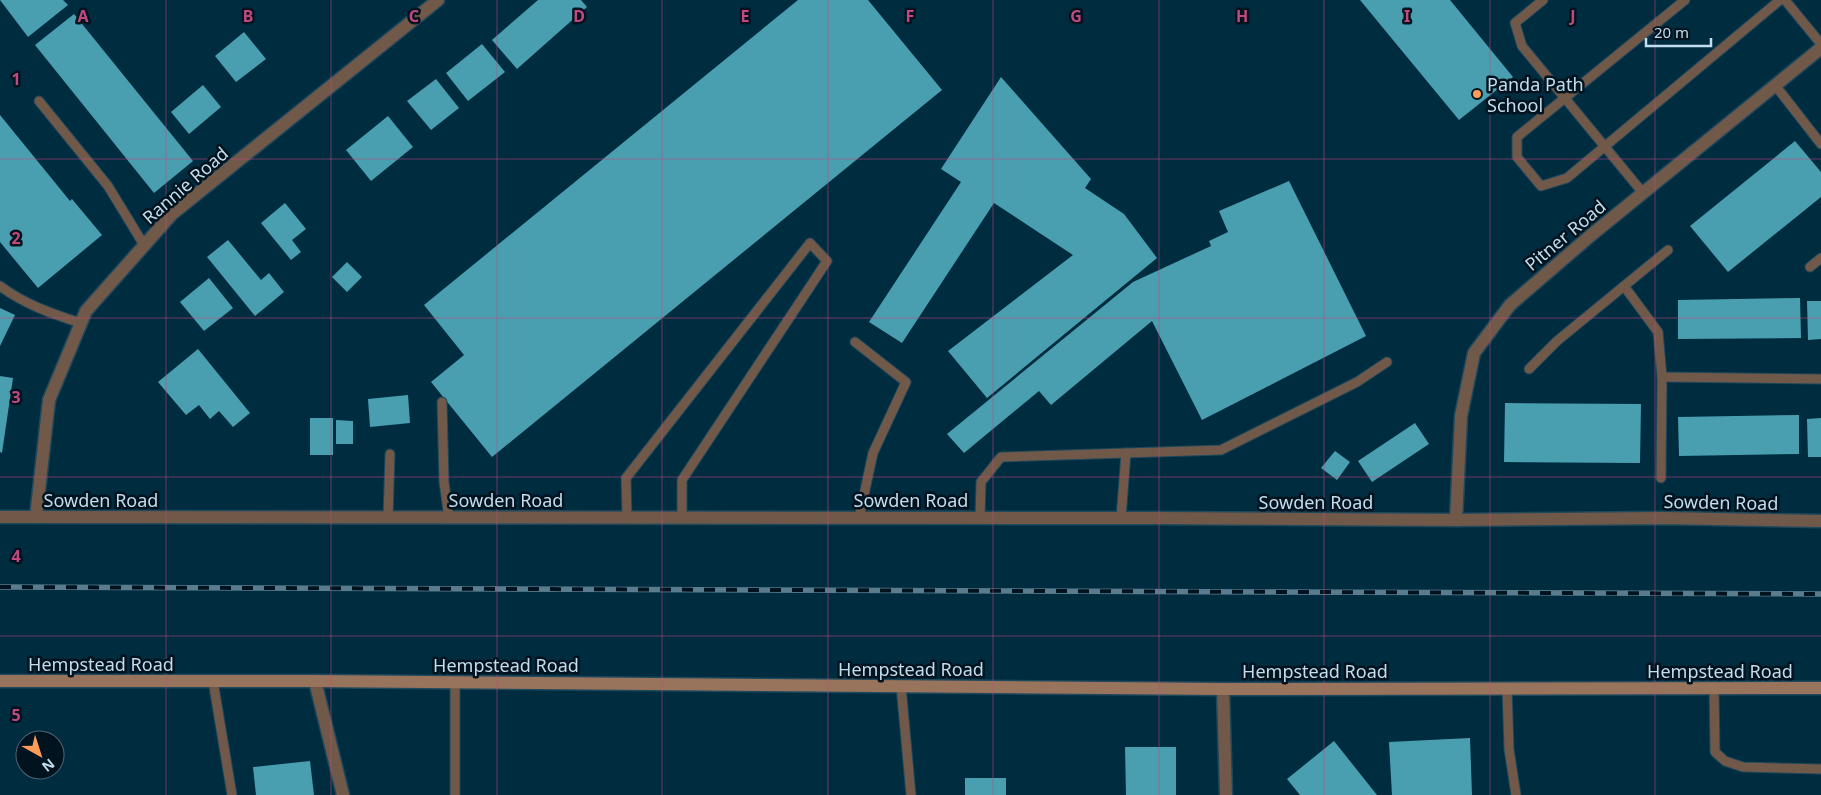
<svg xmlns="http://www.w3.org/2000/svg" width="1821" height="795" viewBox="0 0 1821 795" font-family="'Noto Sans',sans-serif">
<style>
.building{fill:#499fb0}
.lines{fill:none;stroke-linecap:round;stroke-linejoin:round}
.service-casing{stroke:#1f485c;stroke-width:11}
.minor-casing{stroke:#1f485c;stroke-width:15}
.tertiary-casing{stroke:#1f485c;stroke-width:15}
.secondary-casing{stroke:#1f485c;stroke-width:15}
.service{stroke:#71594a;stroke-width:9}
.minor{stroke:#71594a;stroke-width:12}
.tertiary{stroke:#71594a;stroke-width:12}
.secondary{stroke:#99745d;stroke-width:12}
.rail-casing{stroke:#597d8f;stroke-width:5.5}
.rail{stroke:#00131e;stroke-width:4;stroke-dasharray:11;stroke-linecap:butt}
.grid{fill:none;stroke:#c24980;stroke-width:1;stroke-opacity:0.55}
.poi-dot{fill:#fe9b59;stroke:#00131e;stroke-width:2}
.labels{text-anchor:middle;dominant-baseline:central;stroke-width:5;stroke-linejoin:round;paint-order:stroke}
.poi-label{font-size:18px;fill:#c2dded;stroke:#00131e;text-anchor:start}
.street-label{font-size:18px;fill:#c2dded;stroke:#00131e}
.grid-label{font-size:16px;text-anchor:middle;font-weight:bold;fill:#c24980;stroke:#00131e;stroke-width:5;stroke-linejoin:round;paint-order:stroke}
</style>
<rect width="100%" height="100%" fill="#002c40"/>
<g class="building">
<path d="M 0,0 L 63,0 L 68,5 L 28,37 Z"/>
<path d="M 538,0 L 581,0 L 587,7 L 517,69 L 492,40 Z"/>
<path d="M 798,0 L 868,0 L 942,90 L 492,457 L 431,382 L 464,355 L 424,305 Z"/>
<path d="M 1360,0 L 1450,0 L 1513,77 L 1459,120 Z"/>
<path d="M 74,14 L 193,161 L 154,193 L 35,45 Z"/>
<path d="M 244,32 L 266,59 L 236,82 L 215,56 Z"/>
<path d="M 482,44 L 505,72 L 468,101 L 446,73 Z"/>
<path d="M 1001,77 L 1091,179 L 1085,188 L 1124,214 L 1157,258 L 987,398 L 948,351 L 1073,255 L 994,203 L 902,343 L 869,322 L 961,182 L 941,169 Z"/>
<path d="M 436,79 L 459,108 L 431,130 L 407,101 Z"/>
<path d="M 203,85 L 221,107 L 189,134 L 171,112 Z"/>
<path d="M 0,115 L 70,201 L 72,199 L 102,235 L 38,288 L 0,242 Z"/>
<path d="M 388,116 L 413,147 L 371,181 L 346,150 Z"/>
<path d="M 1795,141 L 1821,172 L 1821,197 L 1728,272 L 1690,226 Z"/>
<path d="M 1289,181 L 1366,336 L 1202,420 L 1152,321 L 1051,405 L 1039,391 L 964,453 L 947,434 L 1133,282 L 1211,246 L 1209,241 L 1228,232 L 1219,211 Z"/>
<path d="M 285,203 L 306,229 L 292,240 L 301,252 L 291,260 L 261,223 Z"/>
<path d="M 228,240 L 261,280 L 269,273 L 284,292 L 255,316 L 207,257 Z"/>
<path d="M 347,262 L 362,277 L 347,292 L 332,277 Z"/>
<path d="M 209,278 L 233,308 L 204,331 L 180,302 Z"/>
<path d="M 1800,298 L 1801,338 L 1678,339 L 1678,300 Z"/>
<path d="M 1807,301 L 1821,301 L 1821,339 L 1808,340 Z"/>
<path d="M 0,308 L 15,315 L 0,346 Z"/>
<path d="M 198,349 L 250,413 L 233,427 L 219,411 L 210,419 L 199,405 L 186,415 L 158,382 Z"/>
<path d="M 0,376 L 13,378 L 2,453 L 0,452 Z"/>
<path d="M 408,395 L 410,423 L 370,427 L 368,399 Z"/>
<path d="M 1505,403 L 1641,404 L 1640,463 L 1504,462 Z"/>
<path d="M 1799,415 L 1799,454 L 1679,456 L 1678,417 Z"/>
<rect x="310" y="418" width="23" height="37"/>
<path d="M 1821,418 L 1821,457 L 1808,457 L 1807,419 Z"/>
<path d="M 336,420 L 353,421 L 353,444 L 336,444 Z"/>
<path d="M 1415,423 L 1429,444 L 1372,482 L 1358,461 Z"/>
<path d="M 1335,451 L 1350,462 L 1337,480 L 1321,468 Z"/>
<path d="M 1470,738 L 1472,795 L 1392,795 L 1389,742 Z"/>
<path d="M 1334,741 L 1377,795 L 1300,795 L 1287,779 Z"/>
<path d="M 1125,747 L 1176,747 L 1176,795 L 1126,795 Z"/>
<path d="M 310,761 L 314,795 L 256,795 L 253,767 Z"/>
<rect x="965" y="778" width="41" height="17"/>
</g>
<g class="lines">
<g class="service-casing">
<g id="service">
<path d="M 1543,0 L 1515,23 L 1522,46 L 1643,193"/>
<path d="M 1685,0 L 1517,137 L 1517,157 L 1541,186 L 1567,178 L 1780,0"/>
<path d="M 1785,0 L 1821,44"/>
<path d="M 1775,85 L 1821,144"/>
<path d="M 39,101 L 108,186 L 144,245"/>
<path d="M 1810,267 L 1821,258"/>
<path d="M 0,286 C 24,304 52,314 81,323"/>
<path d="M 1624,286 L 1658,332 L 1662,377 L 1661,478"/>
<path d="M 855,342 L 906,382 L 873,453 L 859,518"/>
<path d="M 1529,369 L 1557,341 L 1668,250"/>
<path d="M 1662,377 L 1821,379"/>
<path d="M 442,402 L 444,482 L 449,518"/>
<path d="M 388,518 L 390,454"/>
<path d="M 627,518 L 626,478 L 810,243 L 827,261 L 682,480 L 682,518"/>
<path d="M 980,518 L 981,482 L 1001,457 L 1126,453"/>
<path d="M 1121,518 L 1126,453 L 1221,450 L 1357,382 L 1387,362"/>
<path d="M 213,681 L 232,795"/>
<path d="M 901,686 L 911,795"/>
<path d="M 1714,688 L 1715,752 L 1725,761 L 1743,767 L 1821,769"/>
<path d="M 1507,689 L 1509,749 L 1516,795"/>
<path d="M 455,795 L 455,683"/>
</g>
</g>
<g class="minor-casing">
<g id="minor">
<path d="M 36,517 L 49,400 L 86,311 L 172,214 L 438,0"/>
<path d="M 1223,689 L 1226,795"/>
</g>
</g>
<g class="tertiary-casing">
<g id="tertiary">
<path d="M 0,517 L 1151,518 L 1456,520 L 1664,518 L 1821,521"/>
<path d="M 1456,520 L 1461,416 L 1474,353 L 1510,305 L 1590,236 L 1821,48"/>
<path d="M 315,681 L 343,795"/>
</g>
</g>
<g class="secondary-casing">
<path id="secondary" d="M 0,681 L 315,681 L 1223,689 L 1821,688"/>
</g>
<use href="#service" class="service"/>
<use href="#minor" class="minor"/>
<use href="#tertiary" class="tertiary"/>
<use href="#secondary" class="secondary"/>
<g class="rail-casing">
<path id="rail" d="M 0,587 L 1821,594"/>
</g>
<use href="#rail" class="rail"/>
</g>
<path class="grid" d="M 166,0 L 166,795M 331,0 L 331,795M 497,0 L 497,795M 662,0 L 662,795M 828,0 L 828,795M 993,0 L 993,795M 1159,0 L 1159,795M 1324,0 L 1324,795M 1490,0 L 1490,795M 1655,0 L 1655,795M 0,159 L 1821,159M 0,318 L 1821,318M 0,477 L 1821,477M 0,636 L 1821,636"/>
<circle class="poi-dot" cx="1477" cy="94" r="5"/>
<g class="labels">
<g class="poi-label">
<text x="1487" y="84">Panda Path<tspan x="1487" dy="21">School</tspan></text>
</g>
<g class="street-label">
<text transform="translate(185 185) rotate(-41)">Rannie Road</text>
<text transform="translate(1565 235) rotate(-40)">Pitner Road</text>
<text x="101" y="500">Sowden Road</text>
<text x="506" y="500">Sowden Road</text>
<text x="911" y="500">Sowden Road</text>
<text x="1316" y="502">Sowden Road</text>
<text transform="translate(1721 502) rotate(1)">Sowden Road</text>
<text x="101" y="664">Hempstead Road</text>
<text x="506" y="665">Hempstead Road</text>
<text x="911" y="669">Hempstead Road</text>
<text x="1315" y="671">Hempstead Road</text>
<text x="1720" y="671">Hempstead Road</text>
</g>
</g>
<g class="grid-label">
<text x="83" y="22">A</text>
<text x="248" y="22">B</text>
<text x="414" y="22">C</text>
<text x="579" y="22">D</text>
<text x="745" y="22">E</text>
<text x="910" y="22">F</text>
<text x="1076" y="22">G</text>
<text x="1242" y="22">H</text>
<text x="1407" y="22">I</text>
<text x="1573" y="22">J</text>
<text x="16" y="85">1</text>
<text x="16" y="244">2</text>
<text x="16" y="403">3</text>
<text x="16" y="562">4</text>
<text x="16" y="721">5</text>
</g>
<g transform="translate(40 755) rotate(141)"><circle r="24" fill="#00131e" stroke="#4e6471"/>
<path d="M0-4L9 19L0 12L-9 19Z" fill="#fe9b59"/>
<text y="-8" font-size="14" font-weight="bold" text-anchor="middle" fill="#c2dded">N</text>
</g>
<path d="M1646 38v8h65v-8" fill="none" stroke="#c2dded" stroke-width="2.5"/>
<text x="1654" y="38" font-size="15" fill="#c2dded" stroke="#00131e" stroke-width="4" paint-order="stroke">20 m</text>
</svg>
